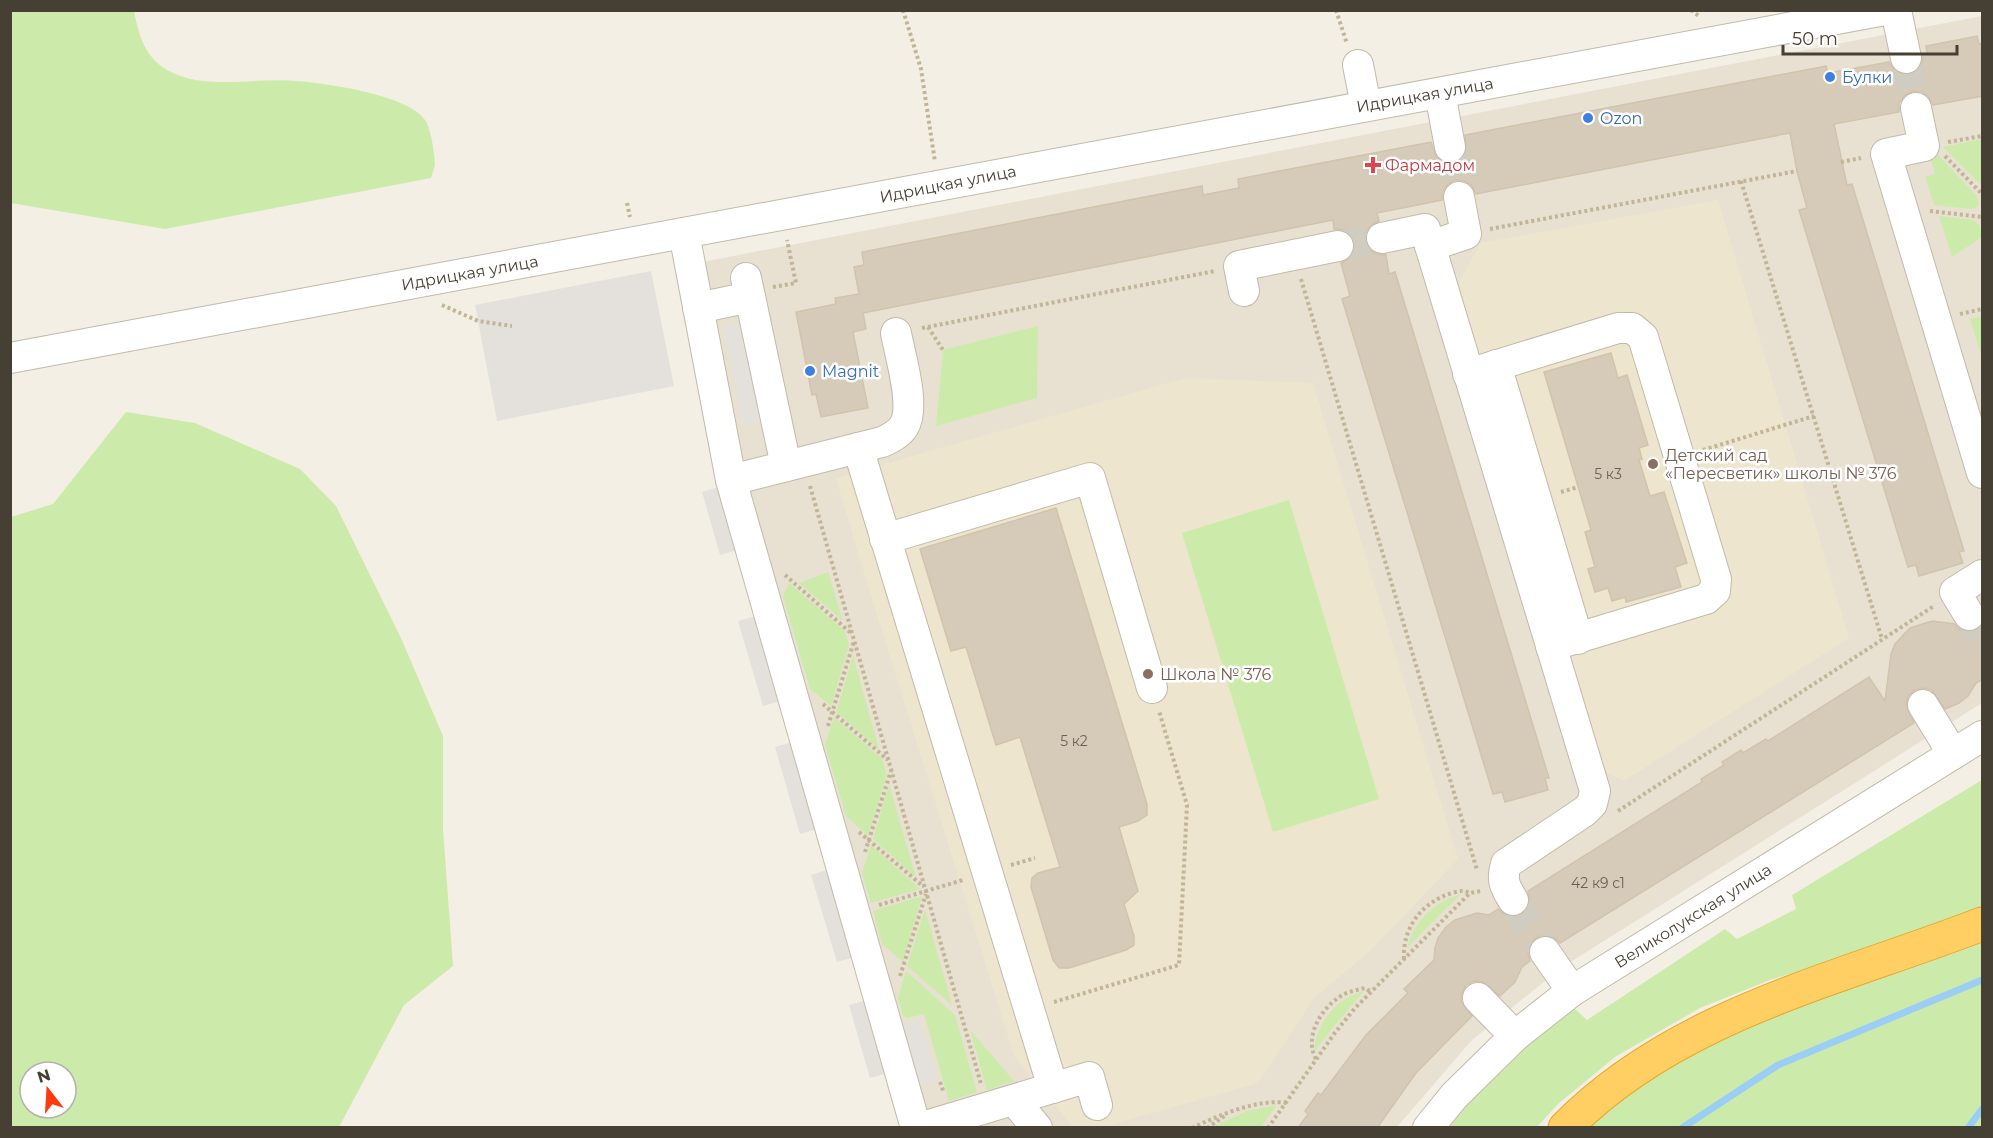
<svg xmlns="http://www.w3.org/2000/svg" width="1993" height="1138" viewBox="0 0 1993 1138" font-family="Montserrat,sans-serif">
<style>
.residential{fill:#e8e1d2}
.education{fill:#ede5cd}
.green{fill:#ccebaa;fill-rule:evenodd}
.parking{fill:#e4e1dd}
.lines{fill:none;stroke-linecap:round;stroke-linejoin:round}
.stream{stroke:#9ccef5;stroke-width:7}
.building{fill:#d6cbb9;stroke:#d1c3ac;stroke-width:1.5}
.minor-tunnel{stroke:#d0ccc1;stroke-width:30;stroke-dasharray:30 15;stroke-linecap:butt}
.minor-casing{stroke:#c2baa9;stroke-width:32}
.highway-casing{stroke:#e7a62b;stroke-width:35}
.path{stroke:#c2b497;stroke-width:4;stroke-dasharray:3 3;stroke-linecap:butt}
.minor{stroke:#fff;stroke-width:30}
.highway{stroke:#ffcf64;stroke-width:33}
.shop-dot{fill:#3f7fe0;stroke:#fff;stroke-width:2}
.health-dot{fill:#e0444e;stroke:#fff;stroke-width:2}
.education-dot{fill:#8d6e63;stroke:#fff;stroke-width:2}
.labels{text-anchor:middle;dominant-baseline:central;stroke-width:5;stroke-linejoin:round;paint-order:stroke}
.number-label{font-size:14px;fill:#6a6255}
.shop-label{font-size:16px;fill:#366cbe;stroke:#fff;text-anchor:start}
.street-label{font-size:16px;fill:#463f34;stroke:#fff}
.health-label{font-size:16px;fill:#be3a42;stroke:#fff;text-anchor:start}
.education-label{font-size:16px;fill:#785e54;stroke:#fff;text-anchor:start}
</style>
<rect width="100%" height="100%" fill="#f3efe4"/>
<path class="residential" d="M 1982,16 L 1982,703 L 1561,968 L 1472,1040 L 1397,1127 L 930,1127 L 740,488 L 697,263 Z"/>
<g class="education">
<path d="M 1718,200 L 1849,638 L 1624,781 L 1606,772 L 1455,290 L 1481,243 Z"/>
<path d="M 1185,378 L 1313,383 L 1458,859 L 1370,951 L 1314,998 L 1258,1083 L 1103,1127 L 1073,1127 L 1014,1056 L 861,563 L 836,478 Z"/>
</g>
<g class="green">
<path d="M 11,11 L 134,11 C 139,36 145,58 169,71 C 207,91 254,77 296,81 C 325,83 409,95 425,120 C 431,128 435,156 435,165 C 434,169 432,174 431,178 L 165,229 L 11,203 Z"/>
<path d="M 1982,139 L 1982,186 L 1943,147 Z"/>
<path d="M 1931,148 L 1977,196 L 1979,203 L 1976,208 L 1970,209 L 1934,205 L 1925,177 L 1935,174 L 1929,155 Z"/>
<path d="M 1939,216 L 1973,220 L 1979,225 L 1982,235 L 1979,239 L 1952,257 Z"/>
<path d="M 1982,316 L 1982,358 L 1970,319 Z"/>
<path d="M 1038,326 L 1037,398 L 936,426 L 943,350 Z"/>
<path d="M 126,412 L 195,423 L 300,469 L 336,506 L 401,638 L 443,736 L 443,829 L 453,966 L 404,1005 L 339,1127 L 11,1127 L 11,517 L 53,504 ZM 30,1072 L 66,1072 L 66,1108 L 30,1108 Z"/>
<path d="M 1289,500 L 1379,799 L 1273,832 L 1182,533 Z"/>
<path d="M 828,572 L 843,621 L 799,583 Z"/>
<path d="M 789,583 L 845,631 L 849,646 L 831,706 L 810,689 L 783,596 Z"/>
<path d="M 853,656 L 879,749 L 836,712 Z"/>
<path d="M 834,717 L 882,759 L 887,775 L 868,836 L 846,816 L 825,745 Z"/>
<path d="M 1982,780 L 1982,910 L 1890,943 L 1770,980 L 1700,1008 L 1615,1057 L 1558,1104 L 1537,1127 L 1440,1128 L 1462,1102 L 1570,1004 L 1587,1020 L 1725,929 L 1737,939 L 1796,909 L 1792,895 Z"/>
<path d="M 889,784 L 916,877 L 873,839 Z"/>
<path d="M 871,845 L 920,889 L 871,903 L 862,873 Z"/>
<path d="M 1461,894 L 1407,948 C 1414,920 1435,902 1461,894 Z"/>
<path d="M 922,896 L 903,962 L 882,944 L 873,911 Z"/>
<path d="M 925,909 L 952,1005 L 907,966 Z"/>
<path d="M 1982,936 L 1982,1127 L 1581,1128 L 1701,1044 Z"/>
<path d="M 906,971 L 955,1015 L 977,1092 L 949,1101 L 924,1014 L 908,1018 L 903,1016 L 898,998 Z"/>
<path d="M 1364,991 L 1330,1031 L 1314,1052 C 1316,1023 1336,998 1364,991 Z"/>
<path d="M 970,1030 L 1014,1081 L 987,1090 Z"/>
<path d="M 1277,1105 L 1261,1127 L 1212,1127 L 1247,1111 Z"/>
</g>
<g class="parking">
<path d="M 651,271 L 674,386 L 497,421 L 475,305 Z"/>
<path d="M 745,322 L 765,421 L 744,425 L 724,327 Z"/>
<path d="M 722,486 L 741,549 L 720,555 L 702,492 Z"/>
<path d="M 760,615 L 784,700 L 763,706 L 738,621 Z"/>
<path d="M 796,741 L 821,828 L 800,834 L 775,747 Z"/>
<path d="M 833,868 L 858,956 L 837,962 L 811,875 Z"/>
<path d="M 871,999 L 892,1072 L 870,1078 L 849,1005 Z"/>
<path d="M 920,1020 L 937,1080 L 919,1085 L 901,1025 Z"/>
</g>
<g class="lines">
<g class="stream">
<path d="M 1682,1128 L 1778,1065 L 1982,980"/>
<path d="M 1968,1128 L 1982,1109"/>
</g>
</g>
<g class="building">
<path d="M 1977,36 L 1979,44 L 1983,43 L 1983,96 L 1933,105 L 1928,96 L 1922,92 L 1913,91 L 1904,96 L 1899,103 L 1899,112 L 1834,124 L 1847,185 L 1852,184 L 1964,551 L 1959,552 L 1963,563 L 1919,576 L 1916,565 L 1908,567 L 1799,210 L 1807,208 L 1797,171 L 1790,133 L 1476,194 L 1472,186 L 1465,181 L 1455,180 L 1448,184 L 1443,191 L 1442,200 L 1377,213 L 1379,221 L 1371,225 L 1366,232 L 1365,241 L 1369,249 L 1376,254 L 1386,255 L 1389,274 L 1395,272 L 1549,778 L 1545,778 L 1548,790 L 1505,802 L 1502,792 L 1493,794 L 1342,299 L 1350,296 L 1341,263 L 1349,259 L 1354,252 L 1355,242 L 1350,234 L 1344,230 L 1334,229 L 1333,220 L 863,313 L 866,329 L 853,332 L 868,408 L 821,417 L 816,394 L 812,395 L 796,312 L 836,304 L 835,298 L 859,294 L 854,267 L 864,265 L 862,252 L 1202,186 L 1203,195 L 1239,188 L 1238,179 L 1431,142 L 1437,159 L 1445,163 L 1454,164 L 1461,160 L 1466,153 L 1465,135 L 1826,66 L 1828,73 L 1889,62 L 1894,70 L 1900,74 L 1909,75 L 1917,71 L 1922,64 L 1923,55 L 1927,54 L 1926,46 Z"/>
<path d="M 1611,353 L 1618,378 L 1627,375 L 1648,445 L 1639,448 L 1642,459 L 1639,460 L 1650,496 L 1664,492 L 1687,563 L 1675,567 L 1681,587 L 1626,602 L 1625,597 L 1612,601 L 1608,588 L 1595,592 L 1588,569 L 1595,567 L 1585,532 L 1591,530 L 1544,372 Z"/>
<path d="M 1056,508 L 1147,804 L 1147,815 L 1138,821 L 1119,827 L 1138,891 L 1124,904 L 1134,936 L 1134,945 L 1126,950 L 1069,968 L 1059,968 L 1053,960 L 1031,887 L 1032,878 L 1038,873 L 1060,867 L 1020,737 L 996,745 L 966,647 L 951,651 L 920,549 Z"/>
<path d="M 1932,621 L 1955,624 L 1960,630 L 1969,632 L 1977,630 L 1983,625 L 1983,679 L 1976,683 L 1968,696 L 1959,703 L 1945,709 L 1932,690 L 1923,688 L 1915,690 L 1908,696 L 1906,705 L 1914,723 L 1560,943 L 1552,936 L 1543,935 L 1535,938 L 1529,945 L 1528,954 L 1530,961 L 1522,967 L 1515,982 L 1500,996 L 1483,982 L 1474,981 L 1466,985 L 1462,993 L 1461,1002 L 1472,1016 L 1416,1073 L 1377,1128 L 1298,1128 L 1308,1114 L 1305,1111 L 1318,1093 L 1321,1095 L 1366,1035 L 1408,993 L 1404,989 L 1434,960 L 1435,948 L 1438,938 L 1446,927 L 1455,920 L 1477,913 L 1489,915 L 1498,909 L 1505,915 L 1514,917 L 1521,915 L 1528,908 L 1530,899 L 1528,891 L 1702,782 L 1701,779 L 1724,765 L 1722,762 L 1741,750 L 1743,753 L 1766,739 L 1768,741 L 1869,677 L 1885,701 L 1891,654 L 1895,644 L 1910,628 Z"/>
</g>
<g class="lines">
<g class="minor-tunnel">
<path d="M 1906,58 L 1916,108"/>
<path d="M 1450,147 L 1459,197"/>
<path d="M 1338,246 L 1382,238"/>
<path d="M 1969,615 L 1982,636"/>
<path d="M 1513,900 L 1545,952"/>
</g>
<g class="minor-casing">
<g id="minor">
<path d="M 1896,10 L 1906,58"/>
<path d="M 1358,65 L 1366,106"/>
<path d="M 1440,93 L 1450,147"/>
<path d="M 1916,108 L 1924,146 L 1886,154 L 1982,473"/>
<path d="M 684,233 L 731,480 L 916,1128"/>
<path d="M 1382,238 L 1425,229 L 1595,791 L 1592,804 L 1585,811 L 1506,864 C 1501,880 1505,887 1513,900"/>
<path d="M 1430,246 L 1466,234 L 1459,197"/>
<path d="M 746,278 L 786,466"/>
<path d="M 1244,291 L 1239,266 L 1338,246"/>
<path d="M 698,308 L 750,297"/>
<path d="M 10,358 L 1885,10"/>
<path d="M 1496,365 L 1578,639"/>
<path d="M 1468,374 L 1618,328 L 1632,328 L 1643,337 L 1716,579 L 1715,591 L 1706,599 L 1551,646"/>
<path d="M 858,448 L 1053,1088"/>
<path d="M 731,480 L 882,442 C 891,438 899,434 904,426 C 916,406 900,356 896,333"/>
<path d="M 885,539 L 1090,478 L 1152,688"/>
<path d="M 1969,615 L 1955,592 L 1982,575"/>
<path d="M 1923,705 L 1953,754"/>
<path d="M 1545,952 L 1572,991"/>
<path d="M 1478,998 L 1515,1036"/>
<path d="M 1014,1100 L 1037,1128"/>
<path d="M 919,1128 L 1089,1077 L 1097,1105"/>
<path d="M 1428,1128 L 1454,1096 L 1515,1036 L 1572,991 L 1982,736"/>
</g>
</g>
<g class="highway-casing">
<path id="highway" d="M 1565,1128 C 1675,1015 1840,979 1982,924"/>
</g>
<g class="path">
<path d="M 903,10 L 921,69 L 935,162"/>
<path d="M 1336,10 L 1347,44"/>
<path d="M 1691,10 L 1700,17"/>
<path d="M 1948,142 L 1982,136"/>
<path d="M 1945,156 L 1982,194"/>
<path d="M 1841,162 L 1861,158"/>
<path d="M 1741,181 L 1882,639"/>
<path d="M 627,203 L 630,217"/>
<path d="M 1930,211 L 1982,217"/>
<path d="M 1490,229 L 1797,171"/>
<path d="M 1301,279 L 1477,870"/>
<path d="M 773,287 L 796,283 L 787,240"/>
<path d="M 442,305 L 478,321 L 512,326"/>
<path d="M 1960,314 L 1982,309"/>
<path d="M 928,327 L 943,350"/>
<path d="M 922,328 L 1215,271"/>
<path d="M 1703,450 L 1814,416"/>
<path d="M 810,486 L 981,1084"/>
<path d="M 1561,492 L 1578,487"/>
<path d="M 785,575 L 852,634"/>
<path d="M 823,704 L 888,760"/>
<path d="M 828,726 L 854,641"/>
<path d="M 1618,811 L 1934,606"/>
<path d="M 859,832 L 924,887"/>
<path d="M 865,852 L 891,771"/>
<path d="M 1011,865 L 1035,858"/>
<path d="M 879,905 L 963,880"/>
<path d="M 1404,959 C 1402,928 1422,902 1452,893 C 1459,891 1464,890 1470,893 L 1481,891"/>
<path d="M 900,976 L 926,894"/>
<path d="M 1054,1002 L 1179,965 L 1187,805 L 1159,711"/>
<path d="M 1316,1059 C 1304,1038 1320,1010 1338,998 C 1346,992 1356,990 1365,988 L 1371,992"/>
<path d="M 940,1082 L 944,1093"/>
<path d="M 1192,1128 C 1217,1116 1259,1098 1287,1103"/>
<path d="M 1207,1128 L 1226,1115"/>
<path d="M 1268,1128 L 1334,1034 L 1355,1008 L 1470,893"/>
</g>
<use href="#minor" class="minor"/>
<use href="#highway" class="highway"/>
</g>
<g class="shop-dot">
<circle cx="1830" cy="77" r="6"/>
<circle cx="1588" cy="118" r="6"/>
<circle cx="810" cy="371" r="6"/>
</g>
<path class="health-dot" d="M1370 156h6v6h6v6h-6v6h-6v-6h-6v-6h6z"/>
<g class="education-dot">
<circle cx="1653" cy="464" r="6"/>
<circle cx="1148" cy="674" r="6"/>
</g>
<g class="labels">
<g class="number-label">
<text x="1608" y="474">5 к3</text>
<text x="1074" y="741">5 к2</text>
<text x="1598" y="883">42 к9 с1</text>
</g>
<g class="shop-label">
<text x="1842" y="77">Булки</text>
<text x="1600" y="118">Ozon</text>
<text x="822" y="371">Magnit</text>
</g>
<g class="street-label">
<text transform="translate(1425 95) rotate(-10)">Идрицкая улица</text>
<text transform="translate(948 184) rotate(-11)">Идрицкая улица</text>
<text transform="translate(470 273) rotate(-10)">Идрицкая улица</text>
<text transform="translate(1693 916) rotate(-32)">Великолукская улица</text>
</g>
<g class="health-label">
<text x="1385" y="165">Фармадом</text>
</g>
<g class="education-label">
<text x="1665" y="455">Детский сад<tspan x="1665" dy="18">«Пересветик» школы № 376</tspan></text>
<text x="1160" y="674">Школа № 376</text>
</g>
</g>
<rect width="1993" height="1138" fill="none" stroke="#463f34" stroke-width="24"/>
<g transform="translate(48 1090) rotate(343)"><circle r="28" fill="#ffffff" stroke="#b5b2ae" stroke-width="1.5"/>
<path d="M0-4.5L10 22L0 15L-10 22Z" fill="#ff3910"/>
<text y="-9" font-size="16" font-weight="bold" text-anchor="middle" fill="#463f34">N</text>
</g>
<path d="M1783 45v9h174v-9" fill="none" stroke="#463f34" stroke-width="3"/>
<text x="1792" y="45" font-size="18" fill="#463f34" stroke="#ffffff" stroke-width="4.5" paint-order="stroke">50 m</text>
</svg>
